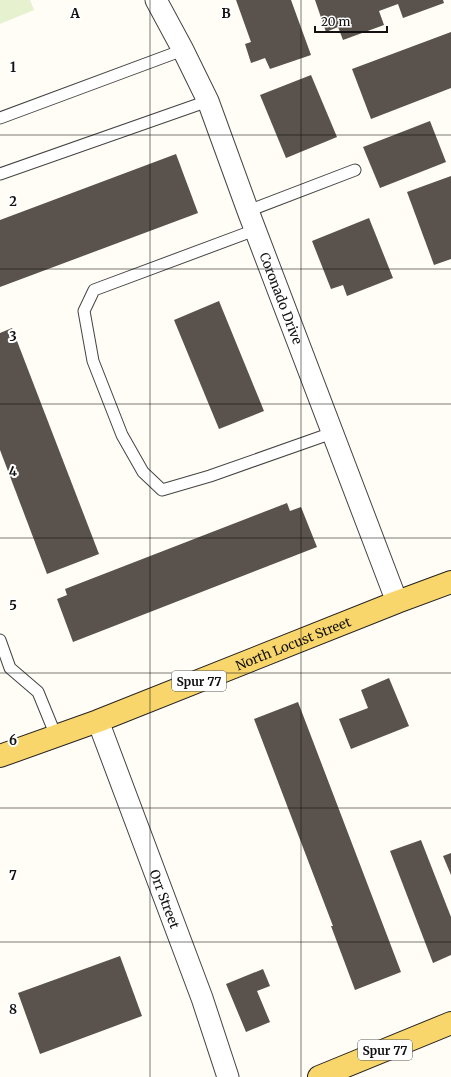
<svg xmlns="http://www.w3.org/2000/svg" width="451" height="1077" viewBox="0 0 451 1077" font-family="Merriweather,serif">
<style>
.pitch{fill:#e6f2cf}
.building{fill:#5a524d}
.lines{fill:none;stroke-linecap:round;stroke-linejoin:round}
.service-casing{stroke:#444;stroke-width:13}
.minor-casing{stroke:#444;stroke-width:23}
.primary-casing{stroke:#222;stroke-width:24}
.service{stroke:#fff;stroke-width:11}
.minor{stroke:#fff;stroke-width:21}
.primary{stroke:#f9d66b;stroke-width:22}
.grid{fill:none;stroke:#111;stroke-width:1;stroke-opacity:0.55}
.labels{text-anchor:middle;dominant-baseline:central;stroke-width:4;stroke-linejoin:round;paint-order:stroke}
.shield{fill:#fff;stroke:#585858;stroke-width:1}
.shield-label{font-size:12px;font-weight:bold;fill:#111}
.street-label{font-size:13px;fill:#111;stroke:#fff}
.grid-label{font-size:13px;text-anchor:middle;font-weight:bold;fill:#111;stroke:#fff;stroke-width:4;stroke-linejoin:round;paint-order:stroke}
</style>
<rect width="100%" height="100%" fill="#fffdf5"/>
<path class="pitch" d="M 0,0 L 30,0 L 34,10 L 0,24 Z"/>
<g class="building">
<path d="M 236,0 L 291,0 L 311,55 L 270,69 L 265,58 L 251,63 L 245,44 L 251,42 Z"/>
<path d="M 315,0 L 443,0 L 444,3 L 403,18 L 398,4 L 379,11 L 384,25 L 343,40 L 338,27 L 326,32 Z"/>
<path d="M 451,32 L 451,88 L 371,119 L 352,69 Z"/>
<path d="M 311,75 L 337,137 L 286,158 L 260,95 Z"/>
<path d="M 430,121 L 446,162 L 380,188 L 363,147 Z"/>
<path d="M 176,154 L 198,213 L 0,287 L 0,220 Z"/>
<path d="M 451,176 L 451,259 L 434,265 L 407,192 Z"/>
<path d="M 369,218 L 393,278 L 347,296 L 343,285 L 331,289 L 312,241 Z"/>
<path d="M 219,301 L 264,411 L 219,429 L 174,320 Z"/>
<path d="M 12,328 L 99,554 L 47,574 L 0,450 L 0,333 Z"/>
<path d="M 287,503 L 290,511 L 301,507 L 317,547 L 73,642 L 57,599 L 67,595 L 65,589 Z"/>
<path d="M 389,678 L 409,726 L 351,749 L 339,719 L 368,708 L 361,690 Z"/>
<path d="M 298,702 L 401,972 L 355,990 L 331,926 L 333,926 L 254,719 Z"/>
<path d="M 421,840 L 451,917 L 451,955 L 433,963 L 390,851 Z"/>
<path d="M 451,853 L 451,875 L 443,856 Z"/>
<path d="M 120,956 L 142,1016 L 40,1054 L 18,993 Z"/>
<path d="M 263,969 L 270,986 L 257,991 L 270,1022 L 246,1032 L 226,984 Z"/>
</g>
<g class="lines">
<g class="service-casing">
<g id="service">
<path d="M 0,118 L 183,50"/>
<path d="M 0,174 L 208,101"/>
<path d="M 248,211 L 355,170"/>
<path d="M 255,230 L 94,290 L 84,311 L 93,361 L 122,435 L 143,472 L 162,490 L 210,476 L 332,433"/>
<path d="M 0,640 L 10,668 L 38,692 L 56,736"/>
</g>
</g>
<g class="minor-casing">
<g id="minor">
<path id="s1" d="M 156,0 L 183,50 L 208,101 L 248,211 L 397,602"/>
<path id="s2" d="M 98,721 L 202,998 L 228,1077"/>
</g>
</g>
<g class="primary-casing">
<g id="primary">
<path id="s3" d="M 0,756 L 98,721 L 397,602 L 451,582"/>
<path d="M 319,1077 L 451,1023"/>
</g>
</g>
<use href="#service" class="service"/>
<use href="#minor" class="minor"/>
<use href="#primary" class="primary"/>
</g>
<path class="grid" d="M 150,0 L 150,1077M 301,0 L 301,1077M 0,135 L 451,135M 0,269 L 451,269M 0,404 L 451,404M 0,538 L 451,538M 0,673 L 451,673M 0,808 L 451,808M 0,942 L 451,942"/>
<g class="labels">
<g class="shield">
<rect x="172" y="671" width="54" height="20" rx="3"/>
<rect x="358" y="1040" width="54" height="20" rx="3"/>
</g>
<g class="shield-label">
<text x="199" y="681">Spur 77</text>
<text x="385" y="1050">Spur 77</text>
</g>
<g class="street-label">
<text stroke="none"><textPath href="#s1" startOffset="324">Coronado Drive</textPath></text>
<text stroke="none"><textPath href="#s3" startOffset="314">North Locust Street</textPath></text>
<text stroke="none"><textPath href="#s2" startOffset="190">Orr Street</textPath></text>
</g>
</g>
<g class="grid-label">
<text x="75" y="18">A</text>
<text x="226" y="18">B</text>
<text x="13" y="72">1</text>
<text x="13" y="206">2</text>
<text x="13" y="341">3</text>
<text x="13" y="476">4</text>
<text x="13" y="610">5</text>
<text x="13" y="745">6</text>
<text x="13" y="880">7</text>
<text x="13" y="1014">8</text>
</g>
<path d="M315 26v6h72v-6" fill="none" stroke="#111111" stroke-width="2"/>
<text x="321" y="26" font-size="12" fill="#111111" stroke="#ffffff" stroke-width="3" paint-order="stroke">20 m</text>
</svg>
